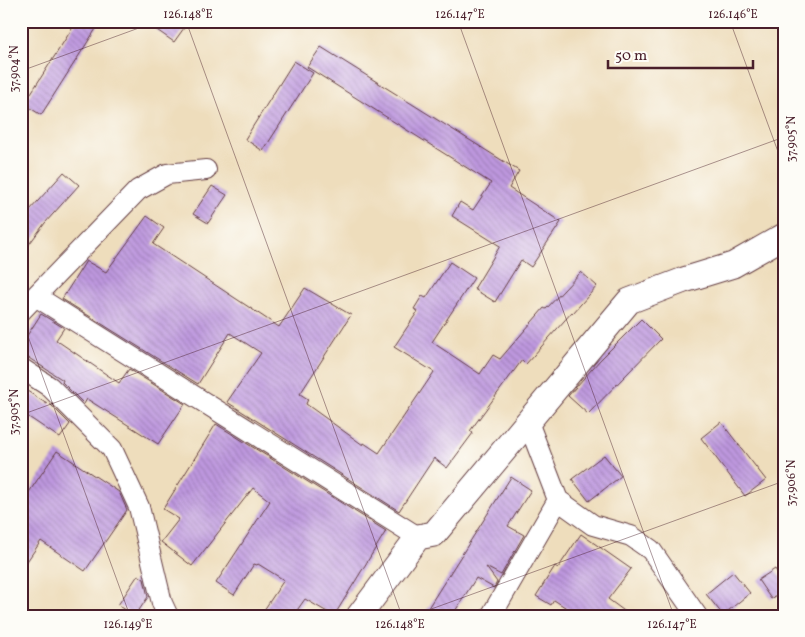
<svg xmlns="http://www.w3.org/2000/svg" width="805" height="637" viewBox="0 0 805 637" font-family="Vollkorn,serif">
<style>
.building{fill:url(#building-back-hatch)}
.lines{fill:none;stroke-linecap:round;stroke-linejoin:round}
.minor-casing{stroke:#633c41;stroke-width:22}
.tertiary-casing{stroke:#633c41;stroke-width:27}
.minor{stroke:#fff;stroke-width:20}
.tertiary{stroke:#fff;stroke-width:25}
.ticks{fill:none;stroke:#4a1f2b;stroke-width:1;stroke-opacity:0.45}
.neatline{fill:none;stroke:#4a1f2b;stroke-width:2}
.ticks-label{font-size:12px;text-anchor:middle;fill:#4a1f2b}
</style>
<defs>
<pattern id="building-back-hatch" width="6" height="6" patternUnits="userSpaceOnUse" patternTransform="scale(1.25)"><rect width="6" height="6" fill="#be98df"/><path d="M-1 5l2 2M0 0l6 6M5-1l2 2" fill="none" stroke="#9c7bb5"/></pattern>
</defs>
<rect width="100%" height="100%" fill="#fdfcf7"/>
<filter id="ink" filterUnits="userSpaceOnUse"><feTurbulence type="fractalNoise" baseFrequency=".02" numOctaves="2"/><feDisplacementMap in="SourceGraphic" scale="10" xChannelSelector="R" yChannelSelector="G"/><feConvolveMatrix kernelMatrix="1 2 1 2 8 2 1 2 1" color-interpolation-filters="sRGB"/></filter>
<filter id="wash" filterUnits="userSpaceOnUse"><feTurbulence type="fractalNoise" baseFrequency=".0096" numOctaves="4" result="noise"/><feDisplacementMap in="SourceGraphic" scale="20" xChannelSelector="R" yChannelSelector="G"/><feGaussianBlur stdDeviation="1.12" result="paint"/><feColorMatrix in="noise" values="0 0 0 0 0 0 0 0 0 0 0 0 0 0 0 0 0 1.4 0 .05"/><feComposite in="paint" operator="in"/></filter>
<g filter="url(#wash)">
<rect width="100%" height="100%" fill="#eeddbc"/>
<g id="blocks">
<g class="building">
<path d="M 77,21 L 101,21 L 41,115 L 24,104 Z"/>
<path d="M 144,21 L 189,21 L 174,42 Z"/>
<path d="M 321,47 L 519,171 L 509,188 L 561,222 L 531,267 L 521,260 L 495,302 L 474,289 L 500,246 L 452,216 L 460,202 L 473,210 L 491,183 L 307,67 Z"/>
<path d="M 294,61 L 313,73 L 263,151 L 245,139 Z"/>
<path d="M 64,172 L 79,185 L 45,223 L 21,255 L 21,220 Z"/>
<path d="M 212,186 L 227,195 L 208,223 L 193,214 Z"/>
<path d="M 147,216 L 164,228 L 153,244 L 279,327 L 305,288 L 351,315 L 300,394 L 308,399 L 306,404 L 363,445 L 364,443 L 379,453 L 434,372 L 394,347 L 418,311 L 414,309 L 422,296 L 426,298 L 450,262 L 474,278 L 432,342 L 480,374 L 493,355 L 500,359 L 544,308 L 546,309 L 581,272 L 597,286 L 573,313 L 572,312 L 526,364 L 522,360 L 470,431 L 473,433 L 447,468 L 434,458 L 399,511 L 227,402 L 261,353 L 230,333 L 198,384 L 62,299 L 86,261 L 106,272 Z"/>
<path d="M 41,314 L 64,328 L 56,340 L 119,383 L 129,369 L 185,404 L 158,444 L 87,399 L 84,404 L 62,382 L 63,380 L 21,353 L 21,345 Z"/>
<path d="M 641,319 L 661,339 L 588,414 L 568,396 L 600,360 Z"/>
<path d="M 21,387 L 47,404 L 48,402 L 70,424 L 60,438 L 21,412 Z"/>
<path d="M 721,422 L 766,480 L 745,496 L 701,438 Z"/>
<path d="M 216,424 L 386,531 L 334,616 L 305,599 L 293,616 L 260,616 L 284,580 L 258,564 L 257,565 L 254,564 L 234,595 L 216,583 L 270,501 L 253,488 L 192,566 L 161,542 L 179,519 L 163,509 Z"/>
<path d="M 57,451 L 119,492 L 127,510 L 85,571 L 41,541 L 21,570 L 21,504 Z"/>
<path d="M 604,455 L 621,476 L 589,501 L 572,479 Z"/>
<path d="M 511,477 L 531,490 L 508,526 L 524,535 L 501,575 L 486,567 L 497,582 L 494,588 L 476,578 L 452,616 L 435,616 L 426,611 Z"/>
<path d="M 581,534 L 631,569 L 608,599 L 631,616 L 579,616 L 554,600 L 551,605 L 536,596 L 555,566 L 558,568 Z"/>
<path d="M 775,569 L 784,582 L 784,591 L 771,599 L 758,580 Z"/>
<path d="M 733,572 L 750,593 L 723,615 L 706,594 Z"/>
<path d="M 138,575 L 144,579 L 148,597 L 135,616 L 118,605 Z"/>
</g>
</g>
</g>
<g filter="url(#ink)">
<use href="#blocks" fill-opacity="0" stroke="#633c41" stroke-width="1"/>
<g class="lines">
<g class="minor-casing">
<g id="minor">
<path d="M 37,297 L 418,537"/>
<path d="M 21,311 L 138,190 L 167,174 L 206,170"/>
<path d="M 21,368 L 50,387 L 112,449 L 139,507 L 162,603 L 168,616"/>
<path d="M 528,422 L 558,500 L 593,525 L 631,536 L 651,550 L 697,616"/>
<path d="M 491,616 L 558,500"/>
</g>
</g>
<g class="tertiary-casing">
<path id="tertiary" d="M 359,616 L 418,537 L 434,534 L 629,301 L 684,280 L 733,265 L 784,236"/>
</g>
<use href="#minor" class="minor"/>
<use href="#tertiary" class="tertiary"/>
</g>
</g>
<path class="ticks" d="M 186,21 L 402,616M 458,21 L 674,616M 730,21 L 784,168M 21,71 L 158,21M 21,317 L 130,616M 21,415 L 784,137M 412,616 L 784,481"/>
<rect width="805" height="637" fill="none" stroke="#fdfcf7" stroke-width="55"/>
<path d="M608 60v8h145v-8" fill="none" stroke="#4a1f2b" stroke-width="2.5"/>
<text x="615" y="60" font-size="15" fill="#4a1f2b" stroke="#fdfcf7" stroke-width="4" paint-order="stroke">50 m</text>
<rect x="28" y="28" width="750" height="582" class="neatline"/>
<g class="ticks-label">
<text x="188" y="18">126.148°E</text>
<text x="460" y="18">126.147°E</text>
<text x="733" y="18">126.146°E</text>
<text transform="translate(14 69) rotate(-90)" y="4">37.904°N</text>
<text transform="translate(791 139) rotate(-90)" y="4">37.905°N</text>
<text transform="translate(14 412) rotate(-90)" y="4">37.905°N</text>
<text transform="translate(791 483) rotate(-90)" y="4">37.906°N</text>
<text x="128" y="628">126.149°E</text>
<text x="400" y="628">126.148°E</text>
<text x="672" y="628">126.147°E</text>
</g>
</svg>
